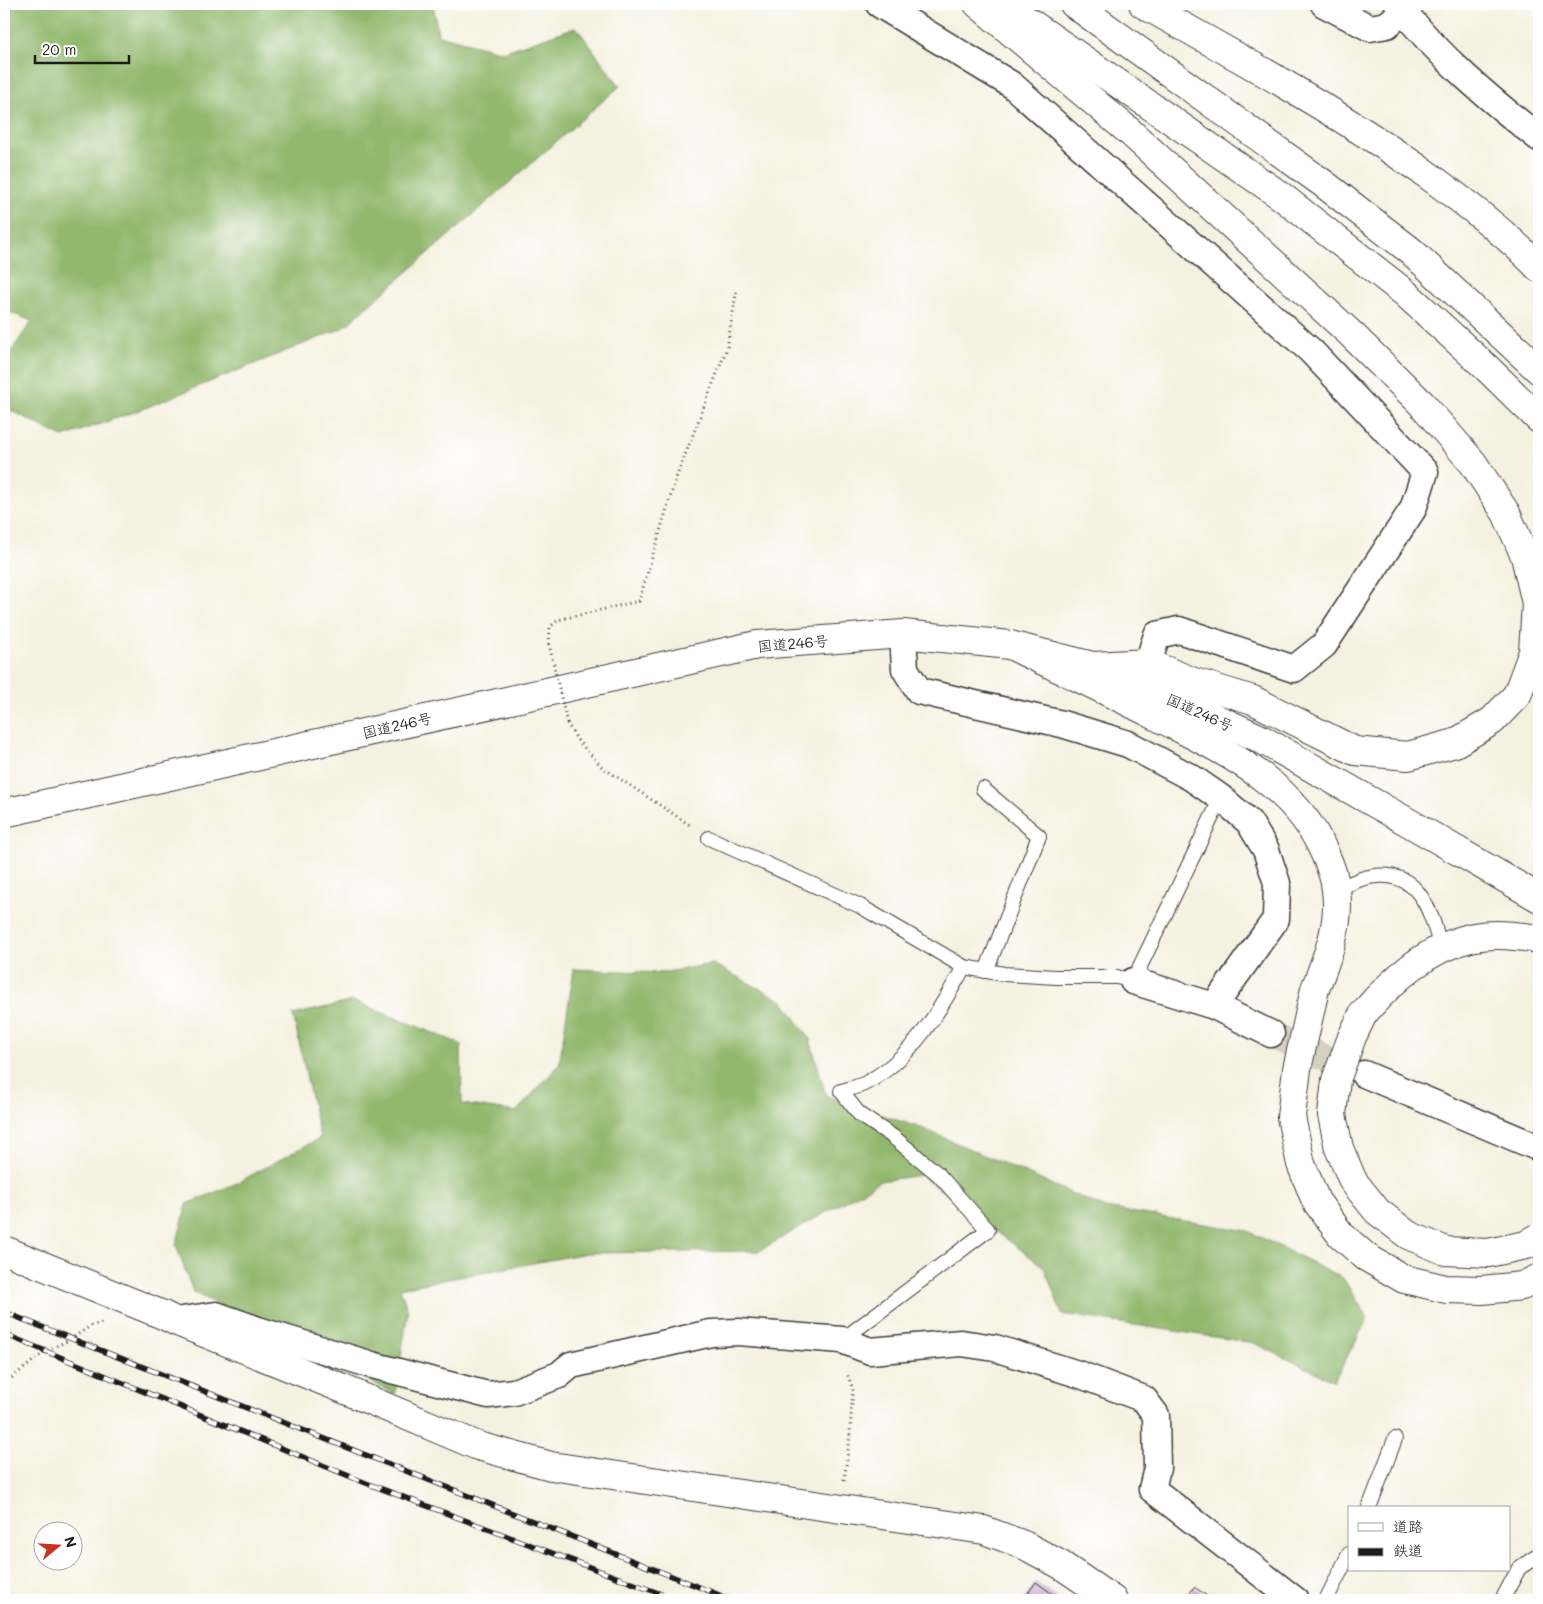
<svg xmlns="http://www.w3.org/2000/svg" width="1543" height="1604" viewBox="0 0 1543 1604" font-family="Mali,'Klee One',sans-serif">
<style>
.forest{fill:#92b86d;stroke:#576a44}
.building{fill:#ccabd2}
.lines{fill:none;stroke-linecap:round;stroke-linejoin:round}
.minor-tunnel{stroke:#d4d1c3;stroke-width:26;stroke-dasharray:26 13;stroke-linecap:butt}
.service-casing{stroke:#3d3c39;stroke-width:16}
.minor-casing{stroke:#3d3c39;stroke-width:29}
.tertiary-casing{stroke:#3d3c39;stroke-width:30}
.trunk-casing{stroke:#3d3c39;stroke-width:30}
.motorway-casing{stroke:#3d3c39;stroke-width:30}
.path{stroke:#3d3c39;stroke-width:3;stroke-dasharray:1 4;stroke-linecap:butt}
.service{stroke:#fff;stroke-width:14}
.minor{stroke:#fff;stroke-width:26}
.tertiary{stroke:#fff;stroke-width:28}
.trunk{stroke:#fff;stroke-width:28}
.motorway{stroke:#fff;stroke-width:28}
.rail-casing{stroke:#1c1c1c;stroke-width:5.5}
.rail{stroke:#fff;stroke-width:4;stroke-dasharray:11;stroke-linecap:butt}
.motorway-bridge-casing{stroke:#3d3c39;stroke-width:30;stroke-linecap:butt}
.path-bridge{stroke:#3d3c39;stroke-width:3;stroke-dasharray:1 4;stroke-linecap:butt}
.motorway-bridge{stroke:#fff;stroke-width:28}
.labels{text-anchor:middle;dominant-baseline:central;stroke-width:4.5;stroke-linejoin:round;paint-order:stroke}
.street-label{font-size:15px;fill:#1c1c1c;stroke:#fff}
</style>
<rect width="100%" height="100%" fill="#fff"/>
<filter id="ink" filterUnits="userSpaceOnUse"><feTurbulence type="fractalNoise" baseFrequency=".02" numOctaves="2"/><feDisplacementMap in="SourceGraphic" scale="10" xChannelSelector="R" yChannelSelector="G"/><feConvolveMatrix kernelMatrix="1 2 1 2 8 2 1 2 1" color-interpolation-filters="sRGB"/></filter>
<filter id="wash" filterUnits="userSpaceOnUse"><feTurbulence type="fractalNoise" baseFrequency=".0096" numOctaves="4" result="noise"/><feDisplacementMap in="SourceGraphic" scale="20" xChannelSelector="R" yChannelSelector="G"/><feGaussianBlur stdDeviation="1.12" result="paint"/><feColorMatrix in="noise" values="0 0 0 0 0 0 0 0 0 0 0 0 0 0 0 0 0 1.4 0 .05"/><feComposite in="paint" operator="in"/></filter>
<g filter="url(#wash)">
<rect width="100%" height="100%" fill="#f5f1e0"/>
<g class="forest">
<path d="M 4,4 L 433,4 L 438,35 L 503,52 L 576,27 L 620,86 L 343,328 L 140,410 L 63,437 L 4,407 L 4,362 L 32,321 L 4,310 Z"/>
<path d="M 713,964 L 783,1001 L 810,1039 L 826,1096 L 924,1129 L 1105,1208 L 1248,1231 L 1343,1278 L 1368,1318 L 1334,1381 L 1254,1343 L 1062,1314 L 1044,1267 L 921,1175 L 880,1181 L 759,1251 L 587,1253 L 400,1288 L 408,1312 L 395,1394 L 193,1292 L 176,1245 L 187,1204 L 235,1184 L 320,1138 L 293,1015 L 353,1001 L 461,1044 L 462,1104 L 516,1112 L 559,1065 L 574,969 L 661,973 Z"/>
</g>
<g id="blocks">
<g class="building">
<path d="M 1036,1582 L 1061,1600 L 1023,1600 Z"/>
<path d="M 1194,1587 L 1213,1600 L 1185,1600 Z"/>
</g>
</g>
</g>
<g filter="url(#ink)">
<use href="#blocks" fill-opacity="0" stroke="#3d3c39" stroke-width="1"/>
<g class="lines">
<path class="minor-tunnel" d="M 1271,1034 L 1361,1073"/>
<g class="service-casing">
<g id="service">
<path d="M 983,789 L 1039,836 L 986,971"/>
<path d="M 709,838 L 860,906 L 964,967 L 1004,974 L 1056,977 L 1117,977 L 1133,981 L 1221,798"/>
<path d="M 1336,890 C 1344,886 1353,882 1361,879 C 1416,863 1430,906 1441,949"/>
<path d="M 842,1340 L 988,1230 L 938,1174 L 892,1136 L 860,1115 L 841,1091 C 848,1089 857,1087 864,1084 C 912,1059 938,1013 964,967"/>
<path d="M 1369,1508 L 1395,1439"/>
<path d="M 1326,1600 L 1349,1554"/>
<path d="M 1502,1600 L 1519,1568 L 1539,1555"/>
</g>
</g>
<g class="minor-casing">
<g id="minor">
<path d="M 879,4 L 1012,85 L 1311,351 L 1425,472 L 1413,509 L 1324,645 L 1294,669 L 1179,630 L 1157,635 L 1148,663"/>
<path d="M 1324,4 L 1370,28 L 1387,25 L 1403,11"/>
<path d="M 1398,4 C 1438,56 1488,98 1539,138"/>
<path d="M 903,634 L 905,669 L 919,691 L 1062,724 L 1128,744 L 1192,778 L 1221,798 L 1249,822 L 1266,850 L 1277,883 L 1276,919 L 1214,1006"/>
<path d="M 1133,981 L 1214,1006 L 1271,1034"/>
<path d="M 1364,1074 L 1539,1148"/>
<path d="M 175,1321 L 216,1315 L 258,1330 L 372,1365 L 488,1395 L 514,1392 L 559,1375 L 571,1365 L 711,1333 L 738,1332 L 842,1340 L 870,1351 L 961,1343 L 995,1348 L 1081,1375 L 1144,1399 L 1156,1415 L 1157,1468 L 1152,1489 L 1295,1600"/>
</g>
</g>
<g class="tertiary-casing">
<path id="tertiary" d="M 4,1250 L 163,1315 L 175,1321 L 341,1388 L 478,1446 L 551,1466 L 984,1530 L 1024,1545 L 1061,1565 L 1113,1600"/>
</g>
<g class="trunk-casing">
<path id="trunk" d="M 4,813 L 757,645 L 903,634 L 1010,645 L 1093,666 L 1187,705 L 1261,739 L 1406,821 L 1539,898"/>
</g>
<g class="motorway-casing">
<g id="motorway">
<path d="M 978,4 L 1130,132 L 1351,334 L 1422,404 L 1473,463 L 1506,513 L 1525,556 L 1536,603 L 1533,652 L 1517,695 L 1492,721 L 1455,743 L 1408,756 L 1355,751 L 1253,700 L 1191,681 L 1148,663 L 1093,666"/>
<path d="M 1003,4 L 1281,196 L 1405,293 L 1487,368 L 1539,419"/>
<path d="M 1074,4 L 1324,184 L 1411,251 L 1539,370"/>
<path d="M 1143,4 C 1240,58 1338,112 1429,176 C 1468,205 1506,233 1539,268"/>
<path d="M 1010,645 C 1060,669 1110,692 1160,718 C 1224,751 1295,783 1325,854 C 1330,865 1335,878 1336,890 C 1341,925 1327,957 1315,989"/>
<path d="M 1363,1014 C 1392,980 1428,947 1474,937 C 1496,933 1518,936 1539,939"/>
</g>
</g>
<g class="path">
<path d="M 549,644 L 550,627 L 558,620 L 639,601 L 676,478 L 727,348 L 737,288"/>
<path d="M 567,723 L 578,741 L 602,767 L 690,825"/>
<path d="M 4,1384 L 46,1351 L 71,1339 L 92,1325 L 103,1323"/>
<path d="M 844,1480 L 849,1444 L 853,1389 L 847,1373"/>
</g>
<use href="#service" class="service"/>
<use href="#minor" class="minor"/>
<use href="#tertiary" class="tertiary"/>
<use href="#trunk" class="trunk"/>
<use href="#motorway" class="motorway"/>
<g class="rail-casing">
<g id="rail">
<path d="M 4,1312 L 732,1600"/>
<path d="M 4,1334 L 366,1483 L 677,1600"/>
</g>
</g>
<use href="#rail" class="rail"/>
<g class="motorway-bridge-casing">
<g id="motorway-bridge">
<path d="M 1315,989 L 1297,1069 L 1291,1117 L 1301,1164 L 1316,1201 L 1341,1235 L 1366,1257 L 1404,1279 L 1446,1289 L 1482,1290 L 1522,1286 L 1539,1278"/>
<path d="M 1363,1014 L 1352,1037 L 1336,1080 L 1332,1115 L 1339,1148 L 1353,1181 L 1377,1211 L 1408,1235 L 1446,1251 L 1488,1253 L 1526,1245 L 1539,1237"/>
</g>
</g>
<path class="path-bridge" d="M 549,644 L 567,723"/>
<use href="#motorway-bridge" class="motorway-bridge"/>
</g>
</g>
<g class="labels">
<g class="street-label">
<text transform="translate(793 643) rotate(-5)">国道246号</text>
<text transform="translate(1200 712) rotate(24)">国道246号</text>
<text transform="translate(397 725) rotate(-13)">国道246号</text>
</g>
</g>
<rect width="1543" height="1604" fill="none" stroke="#fff" stroke-width="20"/>
<rect x="1348" y="1506" width="162" height="65" fill="#ffffff" stroke="#a4a4a4"/>
<rect x="1358" y="1523" width="25" height="8" fill="#ffffff" stroke="#a4a4a4"/>
<text x="1393" y="1532" font-size="15" fill="#1c1c1c">道路</text>
<rect x="1358" y="1548" width="25" height="8" fill="#1c1c1c" stroke="#a4a4a4"/>
<text x="1393" y="1556" font-size="15" fill="#1c1c1c">鉄道</text>
<g transform="translate(58 1546) rotate(72)"><circle r="24" fill="#ffffff" stroke="#a4a4a4"/>
<path d="M0-4L9 19L0 12L-9 19Z" fill="#c8321e"/>
<text y="-8" font-size="14" font-weight="bold" text-anchor="middle" fill="#1c1c1c">N</text>
</g>
<path d="M35 55v8h94v-8" fill="none" stroke="#1c1c1c" stroke-width="2.5"/>
<text x="42" y="55" font-size="15" fill="#1c1c1c" stroke="#ffffff" stroke-width="4" paint-order="stroke">20 m</text>
</svg>
